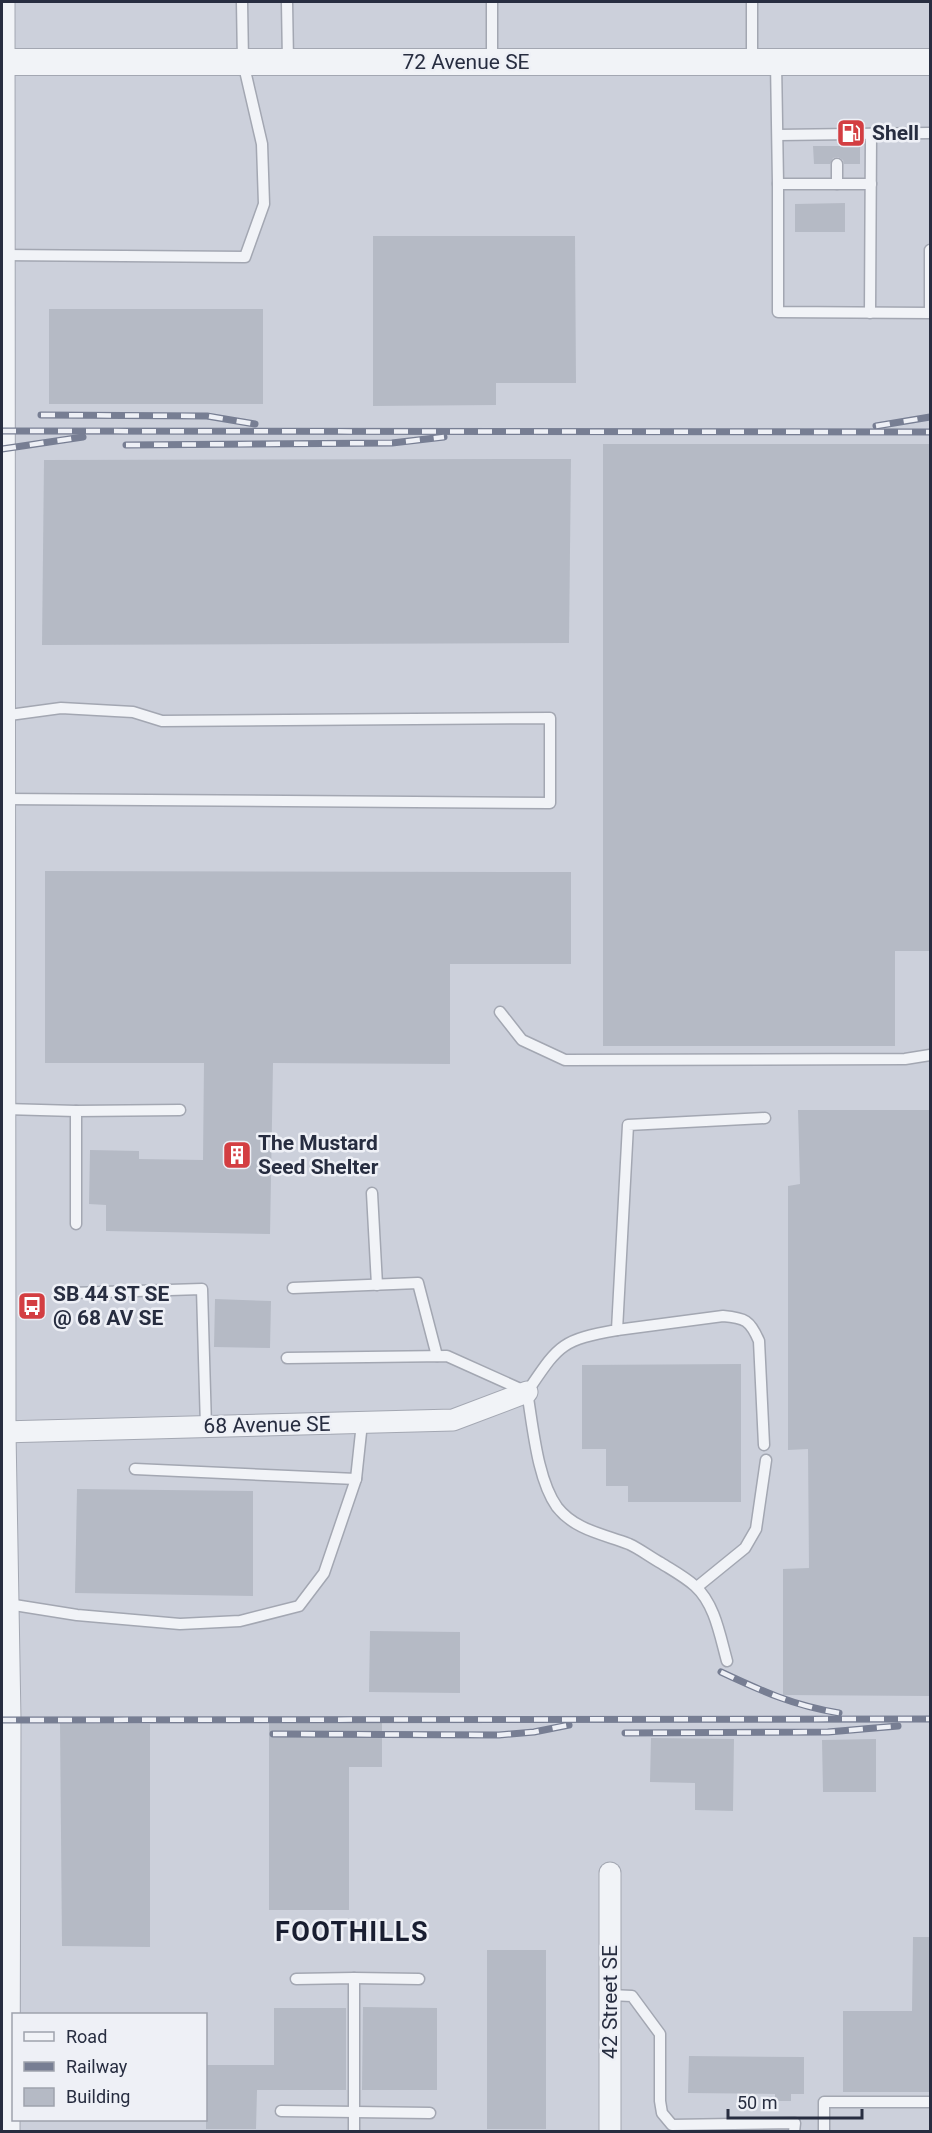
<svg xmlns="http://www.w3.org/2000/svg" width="932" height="2133" viewBox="0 0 932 2133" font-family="Roboto,sans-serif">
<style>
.built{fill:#ccd0db;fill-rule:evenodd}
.building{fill:#b5bac5}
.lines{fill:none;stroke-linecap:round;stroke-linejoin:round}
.service-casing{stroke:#a3a7b2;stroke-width:13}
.minor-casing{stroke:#a3a7b2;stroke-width:23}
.tertiary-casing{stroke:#a3a7b2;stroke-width:28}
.service{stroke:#f1f3f7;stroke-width:10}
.minor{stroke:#f1f3f7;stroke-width:21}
.tertiary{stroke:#f1f3f7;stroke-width:26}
.rail-casing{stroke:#777e93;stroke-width:7}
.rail{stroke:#eef0f6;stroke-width:4.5;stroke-dasharray:14;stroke-linecap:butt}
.labels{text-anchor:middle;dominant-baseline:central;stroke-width:5;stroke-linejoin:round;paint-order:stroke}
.street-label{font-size:21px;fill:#272d40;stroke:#eef0f6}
.poi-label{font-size:21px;font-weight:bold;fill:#272d40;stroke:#eef0f6;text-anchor:start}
.district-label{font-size:27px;font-weight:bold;letter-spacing:1.5px;fill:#191e31;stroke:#eef0f6}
</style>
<rect width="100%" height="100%" fill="#dee1e8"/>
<path class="built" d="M 2,2 L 930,2 L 930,2131 L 2,2132 ZM 14,2014 L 206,2014 L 206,2120 L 14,2120 Z"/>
<g class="building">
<path d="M 813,146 L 860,146 L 860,164 L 844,164 L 843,160 L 838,157 L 833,158 L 830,164 L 814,164 Z"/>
<path d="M 845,203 L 845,232 L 795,232 L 795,204 Z"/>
<path d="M 373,236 L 575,236 L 576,383 L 496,383 L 496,405 L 373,406 Z"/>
<rect x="49" y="309" width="214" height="95"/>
<path d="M 603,444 L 930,444 L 930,951 L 895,951 L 895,1046 L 603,1046 Z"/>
<path d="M 571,459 L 569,643 L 42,645 L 44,460 Z"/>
<path d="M 45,871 L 571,872 L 571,964 L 450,964 L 450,1064 L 273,1063 L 270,1234 L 106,1231 L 106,1205 L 89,1204 L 90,1150 L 139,1151 L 139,1159 L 203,1160 L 204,1063 L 45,1063 Z"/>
<path d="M 798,1110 L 930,1110 L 930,1696 L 783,1695 L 783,1569 L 809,1568 L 808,1449 L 788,1450 L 788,1186 L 800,1184 Z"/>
<path d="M 215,1299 L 271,1301 L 270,1348 L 214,1347 Z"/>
<path d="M 741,1364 L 741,1502 L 628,1502 L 628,1486 L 606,1486 L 606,1449 L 582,1449 L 582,1365 Z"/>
<path d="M 77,1489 L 253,1491 L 253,1596 L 75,1593 Z"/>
<path d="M 370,1631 L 460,1632 L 460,1693 L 369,1692 Z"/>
<path d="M 382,1720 L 382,1767 L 349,1767 L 349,1910 L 269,1910 L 269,1722 Z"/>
<path d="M 60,1723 L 150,1724 L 150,1947 L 62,1946 Z"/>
<path d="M 651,1738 L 734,1739 L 733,1811 L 695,1810 L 695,1783 L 650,1782 Z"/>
<path d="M 876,1739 L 876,1792 L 823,1792 L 822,1740 Z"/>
<path d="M 913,1937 L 930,1937 L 930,2092 L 843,2092 L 843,2011 L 912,2011 Z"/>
<rect x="487" y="1950" width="59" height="179"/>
<path d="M 363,2007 L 437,2008 L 437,2090 L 362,2090 Z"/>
<path d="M 274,2008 L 346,2008 L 346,2090 L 257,2090 L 256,2129 L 206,2129 L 206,2065 L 274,2065 Z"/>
<path d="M 689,2056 L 804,2057 L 804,2094 L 791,2094 L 791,2101 L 775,2101 L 775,2094 L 688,2093 Z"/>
</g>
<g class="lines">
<g class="service-casing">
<g id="service">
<path d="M 287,2 L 288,62"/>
<path d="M 492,2 L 492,61"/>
<path d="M 752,2 L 752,61"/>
<path d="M 776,62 L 778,184 L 778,312 L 930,313 L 930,250"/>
<path d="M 778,135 L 930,133"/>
<path d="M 837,164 L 837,184"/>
<path d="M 778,184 L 871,184"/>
<path d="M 2,255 L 245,257 L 264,204 L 262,144 L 243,62 L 242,2"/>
<path d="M 870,313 L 871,134"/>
<path d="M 2,716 L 61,708 L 133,712 L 162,721 L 550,718 L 550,803 L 4,799"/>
<path d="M 500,1012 L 522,1040 L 565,1060 L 905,1059 L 930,1055"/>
<path d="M 5,1109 L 76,1111"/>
<path d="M 372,1193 L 377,1285"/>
<path d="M 76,1224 L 76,1111 L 180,1110"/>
<path d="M 293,1288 L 418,1283 L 437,1356"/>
<path d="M 71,1293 L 202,1289 L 206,1427"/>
<path d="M 617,1330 L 723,1316 C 745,1318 750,1320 759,1341 L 764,1445"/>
<path d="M 287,1358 L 447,1356 L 527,1392"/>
<path d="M 135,1469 L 356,1479"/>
<path d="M 697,1587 L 745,1548 L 756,1529 L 766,1460"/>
<path d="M 8,1604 L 77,1615 L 180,1624 L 240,1621 L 299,1606 L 324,1573 L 356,1479 L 362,1423"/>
<path d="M 727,1661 C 720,1636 715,1604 695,1586 C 685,1577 672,1570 661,1563 C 650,1557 640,1549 629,1544 C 603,1534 575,1530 557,1507 C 537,1479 533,1426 527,1392 C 559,1345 560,1340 617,1330 L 628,1125 L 765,1118"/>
<path d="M 354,1978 L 419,1979"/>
<path d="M 296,1979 L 354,1978 L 354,2132"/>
<path d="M 610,1995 L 632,1996 L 660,2034 L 660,2101 L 662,2113 L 672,2125 L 795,2123 L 794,2132"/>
<path d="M 281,2111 L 430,2113"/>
<path d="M 824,2132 L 824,2102 L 930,2102"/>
</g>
</g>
<g class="minor-casing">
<g id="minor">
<path d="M 4,2 L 5,1432 L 10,1720 L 9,2132"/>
<path d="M 2,1432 L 453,1420 L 527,1392"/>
<path d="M 610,2132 L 610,1873"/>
</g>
</g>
<g class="tertiary-casing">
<path id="tertiary" d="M 2,62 L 930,62"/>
</g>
<use href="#service" class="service"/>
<use href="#minor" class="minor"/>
<use href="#tertiary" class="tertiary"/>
<g class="rail-casing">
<g id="rail">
<path d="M 41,415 L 207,416 L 255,424"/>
<path d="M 876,426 L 930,417"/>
<path d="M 2,431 L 930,432"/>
<path d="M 126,445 L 392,443 L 444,437"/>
<path d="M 2,449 L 83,437"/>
<path d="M 721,1672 C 764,1692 792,1705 839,1713"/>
<path d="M 2,1720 L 930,1719"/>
<path d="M 625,1733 L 828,1732 L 898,1726"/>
<path d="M 273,1734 L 499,1735 L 534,1732 L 569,1725"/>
</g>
</g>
<use href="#rail" class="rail"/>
</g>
<defs>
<g id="fuel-square" transform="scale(1.5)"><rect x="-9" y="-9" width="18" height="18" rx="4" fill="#d33e42" stroke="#eef0f6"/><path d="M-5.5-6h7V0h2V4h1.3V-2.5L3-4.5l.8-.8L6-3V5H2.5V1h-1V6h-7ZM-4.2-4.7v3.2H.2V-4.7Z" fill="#fff"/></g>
<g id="building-square" transform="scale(1.5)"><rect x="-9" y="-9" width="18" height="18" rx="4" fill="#d33e42" stroke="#eef0f6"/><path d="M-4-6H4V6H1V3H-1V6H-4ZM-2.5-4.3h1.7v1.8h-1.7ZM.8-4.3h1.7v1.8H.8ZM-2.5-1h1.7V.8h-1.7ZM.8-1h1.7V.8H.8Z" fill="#fff"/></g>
<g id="bus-square" transform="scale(1.5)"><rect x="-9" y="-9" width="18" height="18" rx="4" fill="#d33e42" stroke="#eef0f6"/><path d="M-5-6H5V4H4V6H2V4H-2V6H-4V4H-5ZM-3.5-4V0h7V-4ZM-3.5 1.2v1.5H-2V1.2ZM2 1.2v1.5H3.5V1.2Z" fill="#fff"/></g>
</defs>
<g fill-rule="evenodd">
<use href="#fuel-square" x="851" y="133"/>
<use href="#building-square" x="237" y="1155"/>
<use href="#bus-square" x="32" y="1306"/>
</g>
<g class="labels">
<g class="street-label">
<text x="466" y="62">72 Avenue SE</text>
<text transform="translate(267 1425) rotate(-1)">68 Avenue SE</text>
<text transform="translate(610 2002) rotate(-90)">42 Street SE</text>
</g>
<g class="poi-label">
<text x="872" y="133">Shell</text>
<text x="258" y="1143">The Mustard<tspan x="258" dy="24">Seed Shelter</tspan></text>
<text x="53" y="1294">SB 44 ST SE<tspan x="53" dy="24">@ 68 AV SE</tspan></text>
</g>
<g class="district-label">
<text x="352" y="1932">FOOTHILLS</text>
</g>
</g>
<rect width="932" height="2133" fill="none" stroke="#272d40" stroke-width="6"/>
<rect x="12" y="2013" width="195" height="108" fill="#eef0f6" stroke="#9ea2ad" stroke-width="1.5"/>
<rect x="24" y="2032" width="30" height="9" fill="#f1f3f7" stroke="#9ea2ad" stroke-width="1.5"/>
<text x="66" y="2043" font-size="18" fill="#272d40">Road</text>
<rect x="24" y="2062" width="30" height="9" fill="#777e93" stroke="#9ea2ad" stroke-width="1.5"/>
<text x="66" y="2073" font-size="18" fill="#272d40">Railway</text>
<rect x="24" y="2088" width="30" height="18" fill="#b5bac5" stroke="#9ea2ad" stroke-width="1.5"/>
<text x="66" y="2103" font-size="18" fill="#272d40">Building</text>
<path d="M728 2109v9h134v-9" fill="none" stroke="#272d40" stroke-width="3"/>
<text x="737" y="2109" font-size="18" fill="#272d40" stroke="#eef0f6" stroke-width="4.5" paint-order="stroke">50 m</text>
</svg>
